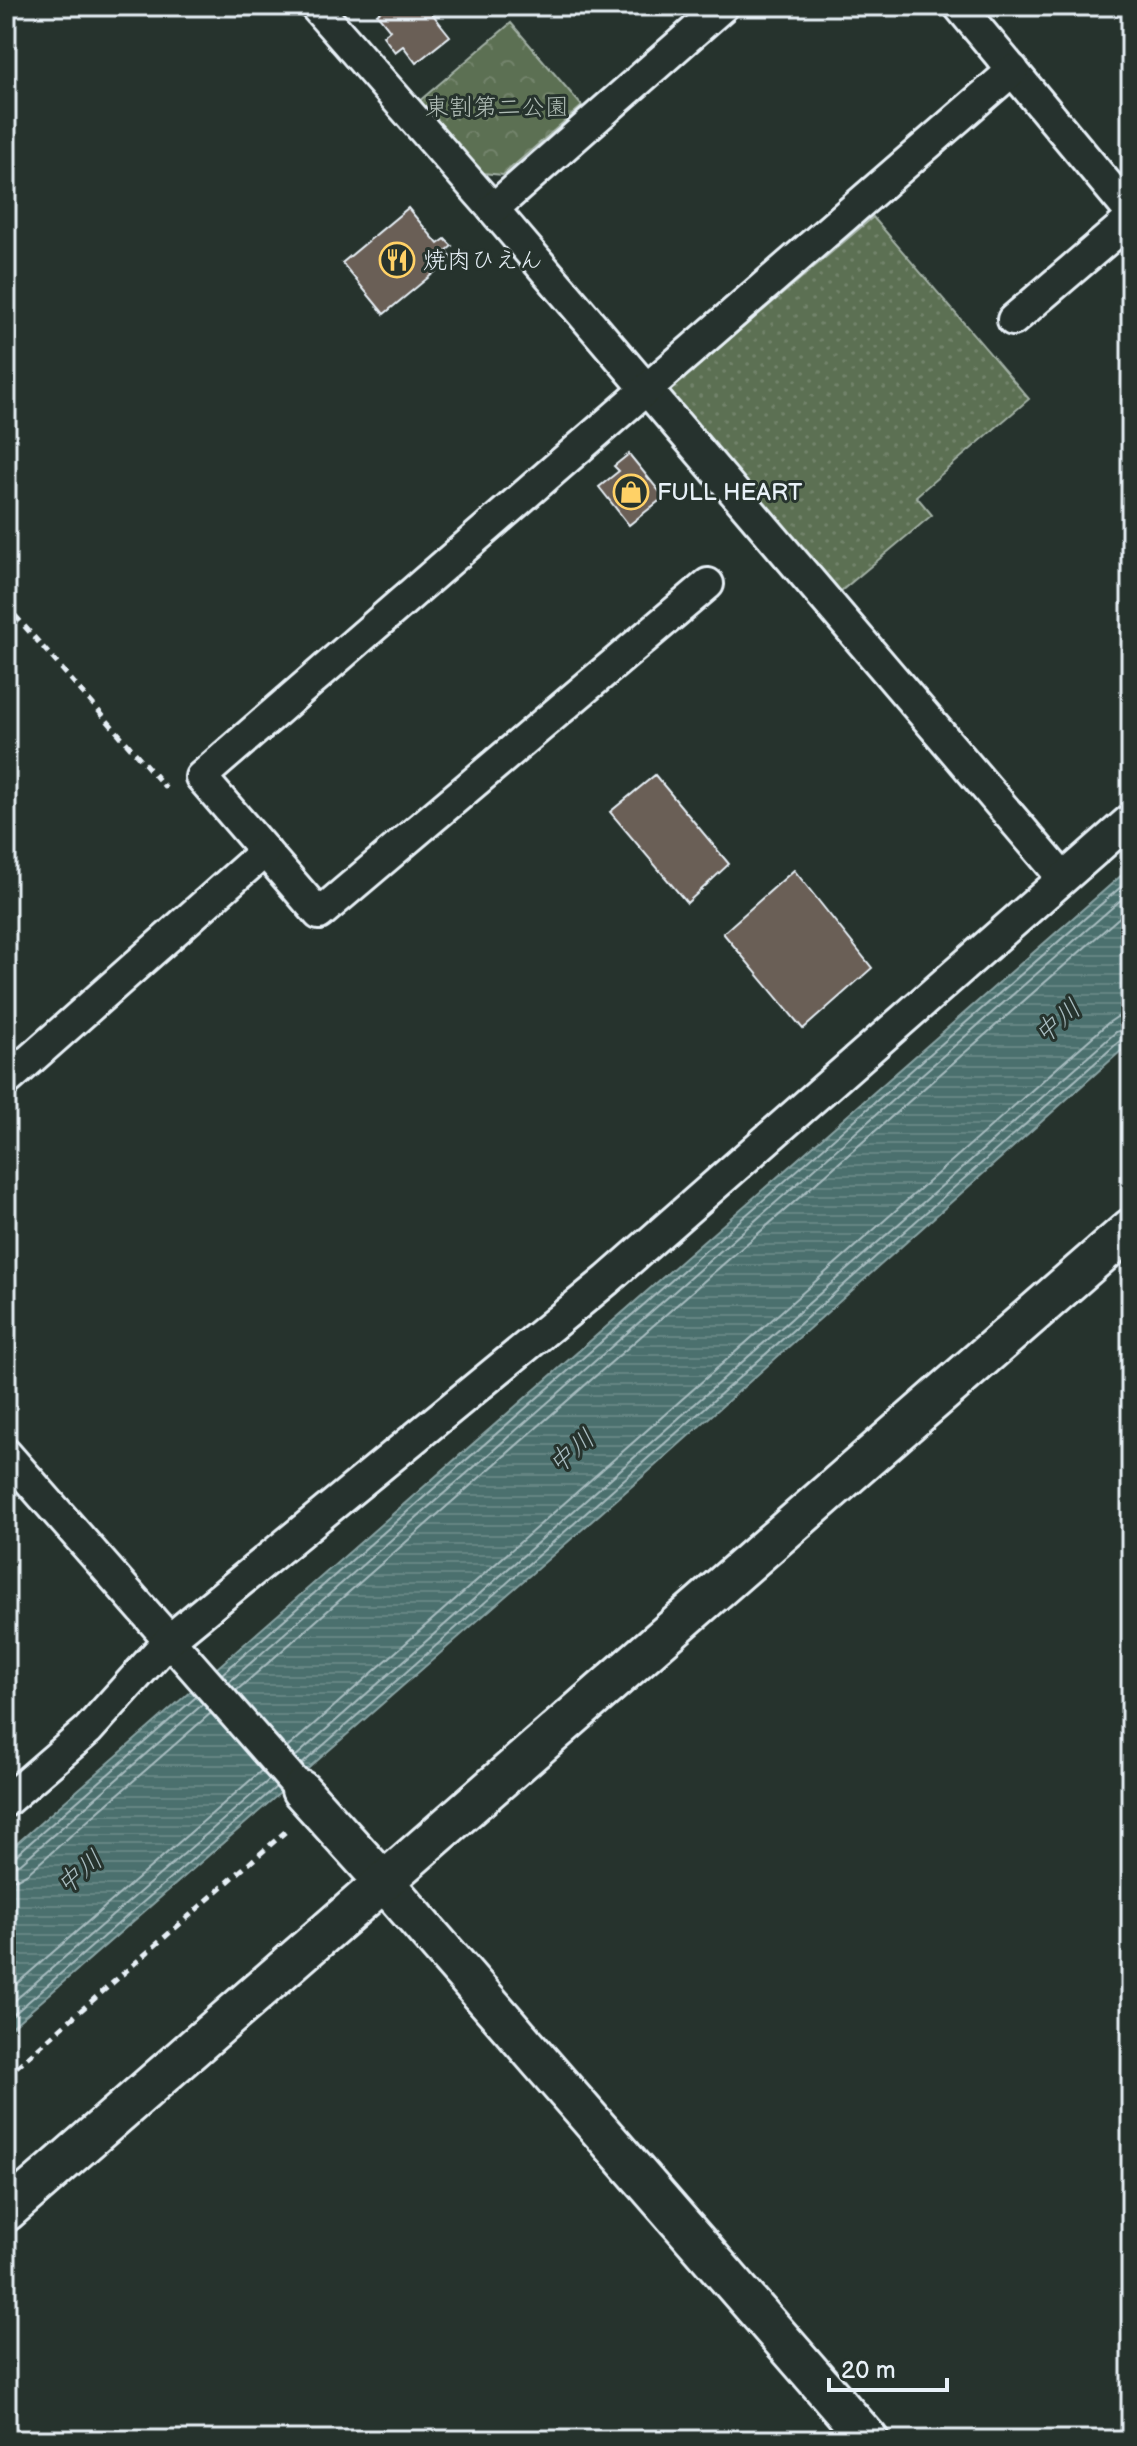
<svg xmlns="http://www.w3.org/2000/svg" width="1137" height="2446" viewBox="0 0 1137 2446" font-family="'Balsamiq Sans','Klee One',sans-serif">
<style>
.grass{fill:url(#grass-dots);stroke:#a2b0a5;stroke-width:2}
.park{fill:url(#park-crowns);stroke:#a2b0a5;stroke-width:2}
.water{fill:url(#water-rules);stroke:#8aa4a5;stroke-width:2}
.lines{fill:none;stroke-linecap:round;stroke-linejoin:round}
.shore{stroke:#a9bdc1;stroke-width:2}
.building{fill:#6b5f56;stroke:#e8f1f8;stroke-width:2}
.minor-casing{stroke:#e8f1f8;stroke-width:36}
.tertiary-casing{stroke:#e8f1f8;stroke-width:44}
.path{stroke:#e8f1f8;stroke-width:5;stroke-dasharray:8 6;stroke-linecap:butt}
.minor{stroke:#26332d;stroke-width:30}
.tertiary{stroke:#26332d;stroke-width:38}
.labels{text-anchor:middle;dominant-baseline:central;stroke-width:6;stroke-linejoin:round;paint-order:stroke}
.park-label{font-size:24px;fill:#b0bdb6;stroke:#26332d}
.poi-label{font-size:24px;fill:#e8f1f8;stroke:#26332d;text-anchor:start}
.water-label{font-size:26px;font-style:italic;fill:#a9bdc1;stroke:#26332d}
</style>
<defs>
<pattern id="grass-dots" width="8" height="8" patternUnits="userSpaceOnUse" patternTransform="scale(2)"><rect width="8" height="8" fill="#5c6f52"/><path d="M2 2h.1M6 6h.1" fill="none" stroke="#73846c" stroke-width="1.8" stroke-linecap="round"/></pattern>
<pattern id="park-crowns" width="20" height="18" patternUnits="userSpaceOnUse" patternTransform="scale(2)"><rect width="20" height="18" fill="#5c6f52"/><path d="M2 6a3 3 0 1 1 6 0M12 15a3 3 0 1 1 6 0" fill="none" stroke="#73846c"/></pattern>
<pattern id="water-rules" width="6" height="5" patternUnits="userSpaceOnUse" patternTransform="scale(2)"><rect width="6" height="5" fill="#4b706e"/><path d="M0 2.5h6" fill="none" stroke="#658583"/></pattern>
</defs>
<rect width="100%" height="100%" fill="#26332d"/>
<filter id="ink" filterUnits="userSpaceOnUse"><feTurbulence type="fractalNoise" baseFrequency=".0125" numOctaves="2"/><feDisplacementMap in="SourceGraphic" scale="16" xChannelSelector="R" yChannelSelector="G"/><feConvolveMatrix kernelMatrix="1 2 1 2 8 2 1 2 1" color-interpolation-filters="sRGB"/></filter>
<g filter="url(#ink)">
<path class="grass" d="M 873,217 L 1029,399 L 916,496 L 932,515 L 835,596 L 664,395 Z"/>
<path class="park" d="M 511,23 L 582,106 L 503,175 L 482,173 L 418,102 Z"/>
<path class="water" d="M 1131,867 L 1131,1042 L 648,1472 L 6,2032 L 6,1853 Z"/>
<g class="lines">
<g class="shore">
<path d="M 222,1674 L 1131,878"/>
<path d="M 229,1682 L 1131,891"/>
<path d="M 236,1691 L 1131,907"/>
<path d="M 287,1748 L 1108,1023 L 1117,1017 L 1131,1015"/>
<path d="M 295,1757 L 1116,1032 L 1131,1027"/>
<path d="M 301,1765 L 1122,1039 L 1131,1037"/>
<path d="M 6,1858 L 15,1856 L 196,1697"/>
<path d="M 6,1868 L 21,1863 L 203,1704"/>
<path d="M 6,1880 L 17,1879 L 28,1873 L 211,1713"/>
<path d="M 6,1993 L 261,1771"/>
<path d="M 6,2008 L 269,1780"/>
<path d="M 6,2021 L 276,1787"/>
</g>
</g>
<g class="building">
<path d="M 387,6 L 426,6 L 450,36 L 416,63 L 403,46 L 395,52 L 383,36 L 390,30 L 377,14 Z"/>
<path d="M 408,208 L 438,244 L 445,239 L 452,246 L 446,251 L 452,258 L 384,314 L 342,263 Z"/>
<path d="M 629,454 L 664,497 L 629,525 L 599,487 L 619,471 L 614,466 Z"/>
<path d="M 655,775 L 729,864 L 687,903 L 610,812 Z"/>
<path d="M 794,870 L 872,968 L 803,1029 L 723,933 Z"/>
</g>
<g class="lines">
<g class="minor-casing">
<g id="minor">
<path d="M 315,6 L 493,209 L 1063,878"/>
<path d="M 959,6 L 1131,213"/>
<path d="M 493,209 L 723,6"/>
<path d="M 1013,320 L 1131,219"/>
<path d="M 708,584 L 319,914 L 201,777 L 1013,70"/>
<path d="M 6,1081 L 265,851"/>
<path d="M 6,1454 L 301,1790"/>
<path d="M 6,1801 L 88,1730 L 169,1640 L 607,1280 L 1131,819"/>
</g>
</g>
<g class="tertiary-casing">
<g id="tertiary">
<path d="M 301,1790 L 384,1882 L 869,2440"/>
<path d="M 6,2212 L 1131,1228"/>
</g>
</g>
<g class="path">
<path d="M 6,605 L 166,788"/>
<path d="M 6,2076 L 285,1832"/>
</g>
<use href="#minor" class="minor"/>
<use href="#tertiary" class="tertiary"/>
</g>
</g>
<defs>
<g id="restaurant-ring" transform="scale(1.8)"><circle r="9.5" fill="#26332d" stroke="#ffd166" stroke-width="1.5"/><path d="M-5-6h1v4h1v-4h1v4h1v-4h1v5L-1.5 .5V6h-2V.5L-5-1ZM5-6V6H3V1.5H1.5Q1.5-4 5-6Z" fill="#ffd166"/></g>
<g id="shop-ring" transform="scale(1.8)"><circle r="9.5" fill="#26332d" stroke="#ffd166" stroke-width="1.5"/><path d="M-5-2.5h2.3a2.7 3.5 0 0 1 5.4 0H5L5.5 6h-11ZM-1.5-2.5h3a1.5 2.3 0 0 0-3 0Z" fill="#ffd166"/></g>
</defs>
<g fill-rule="evenodd">
<use href="#restaurant-ring" x="397" y="260"/>
<use href="#shop-ring" x="631" y="492"/>
</g>
<g class="labels">
<g class="park-label">
<text x="497" y="107">東割第二公園</text>
</g>
<g class="poi-label">
<text x="423" y="260">焼肉ひえん</text>
<text x="657" y="492">FULL HEART</text>
</g>
<g class="water-label">
<text transform="translate(1058 1022) rotate(-41)">中川</text>
<text transform="translate(572 1452) rotate(-41)">中川</text>
<text transform="translate(80 1873) rotate(-40)">中川</text>
</g>
</g>
<rect width="1137" height="2446" fill="none" stroke="#26332d" stroke-width="32"/>
<rect x="16" y="16" width="1105" height="2414" fill="none" stroke="#e8f1f8" stroke-width="3" filter="url(#ink)"/>
<path d="M829 2378v12h118v-12" fill="none" stroke="#e8f1f8" stroke-width="4"/>
<text x="841" y="2378" font-size="24" fill="#e8f1f8" stroke="#26332d" stroke-width="6" paint-order="stroke">20 m</text>
</svg>
